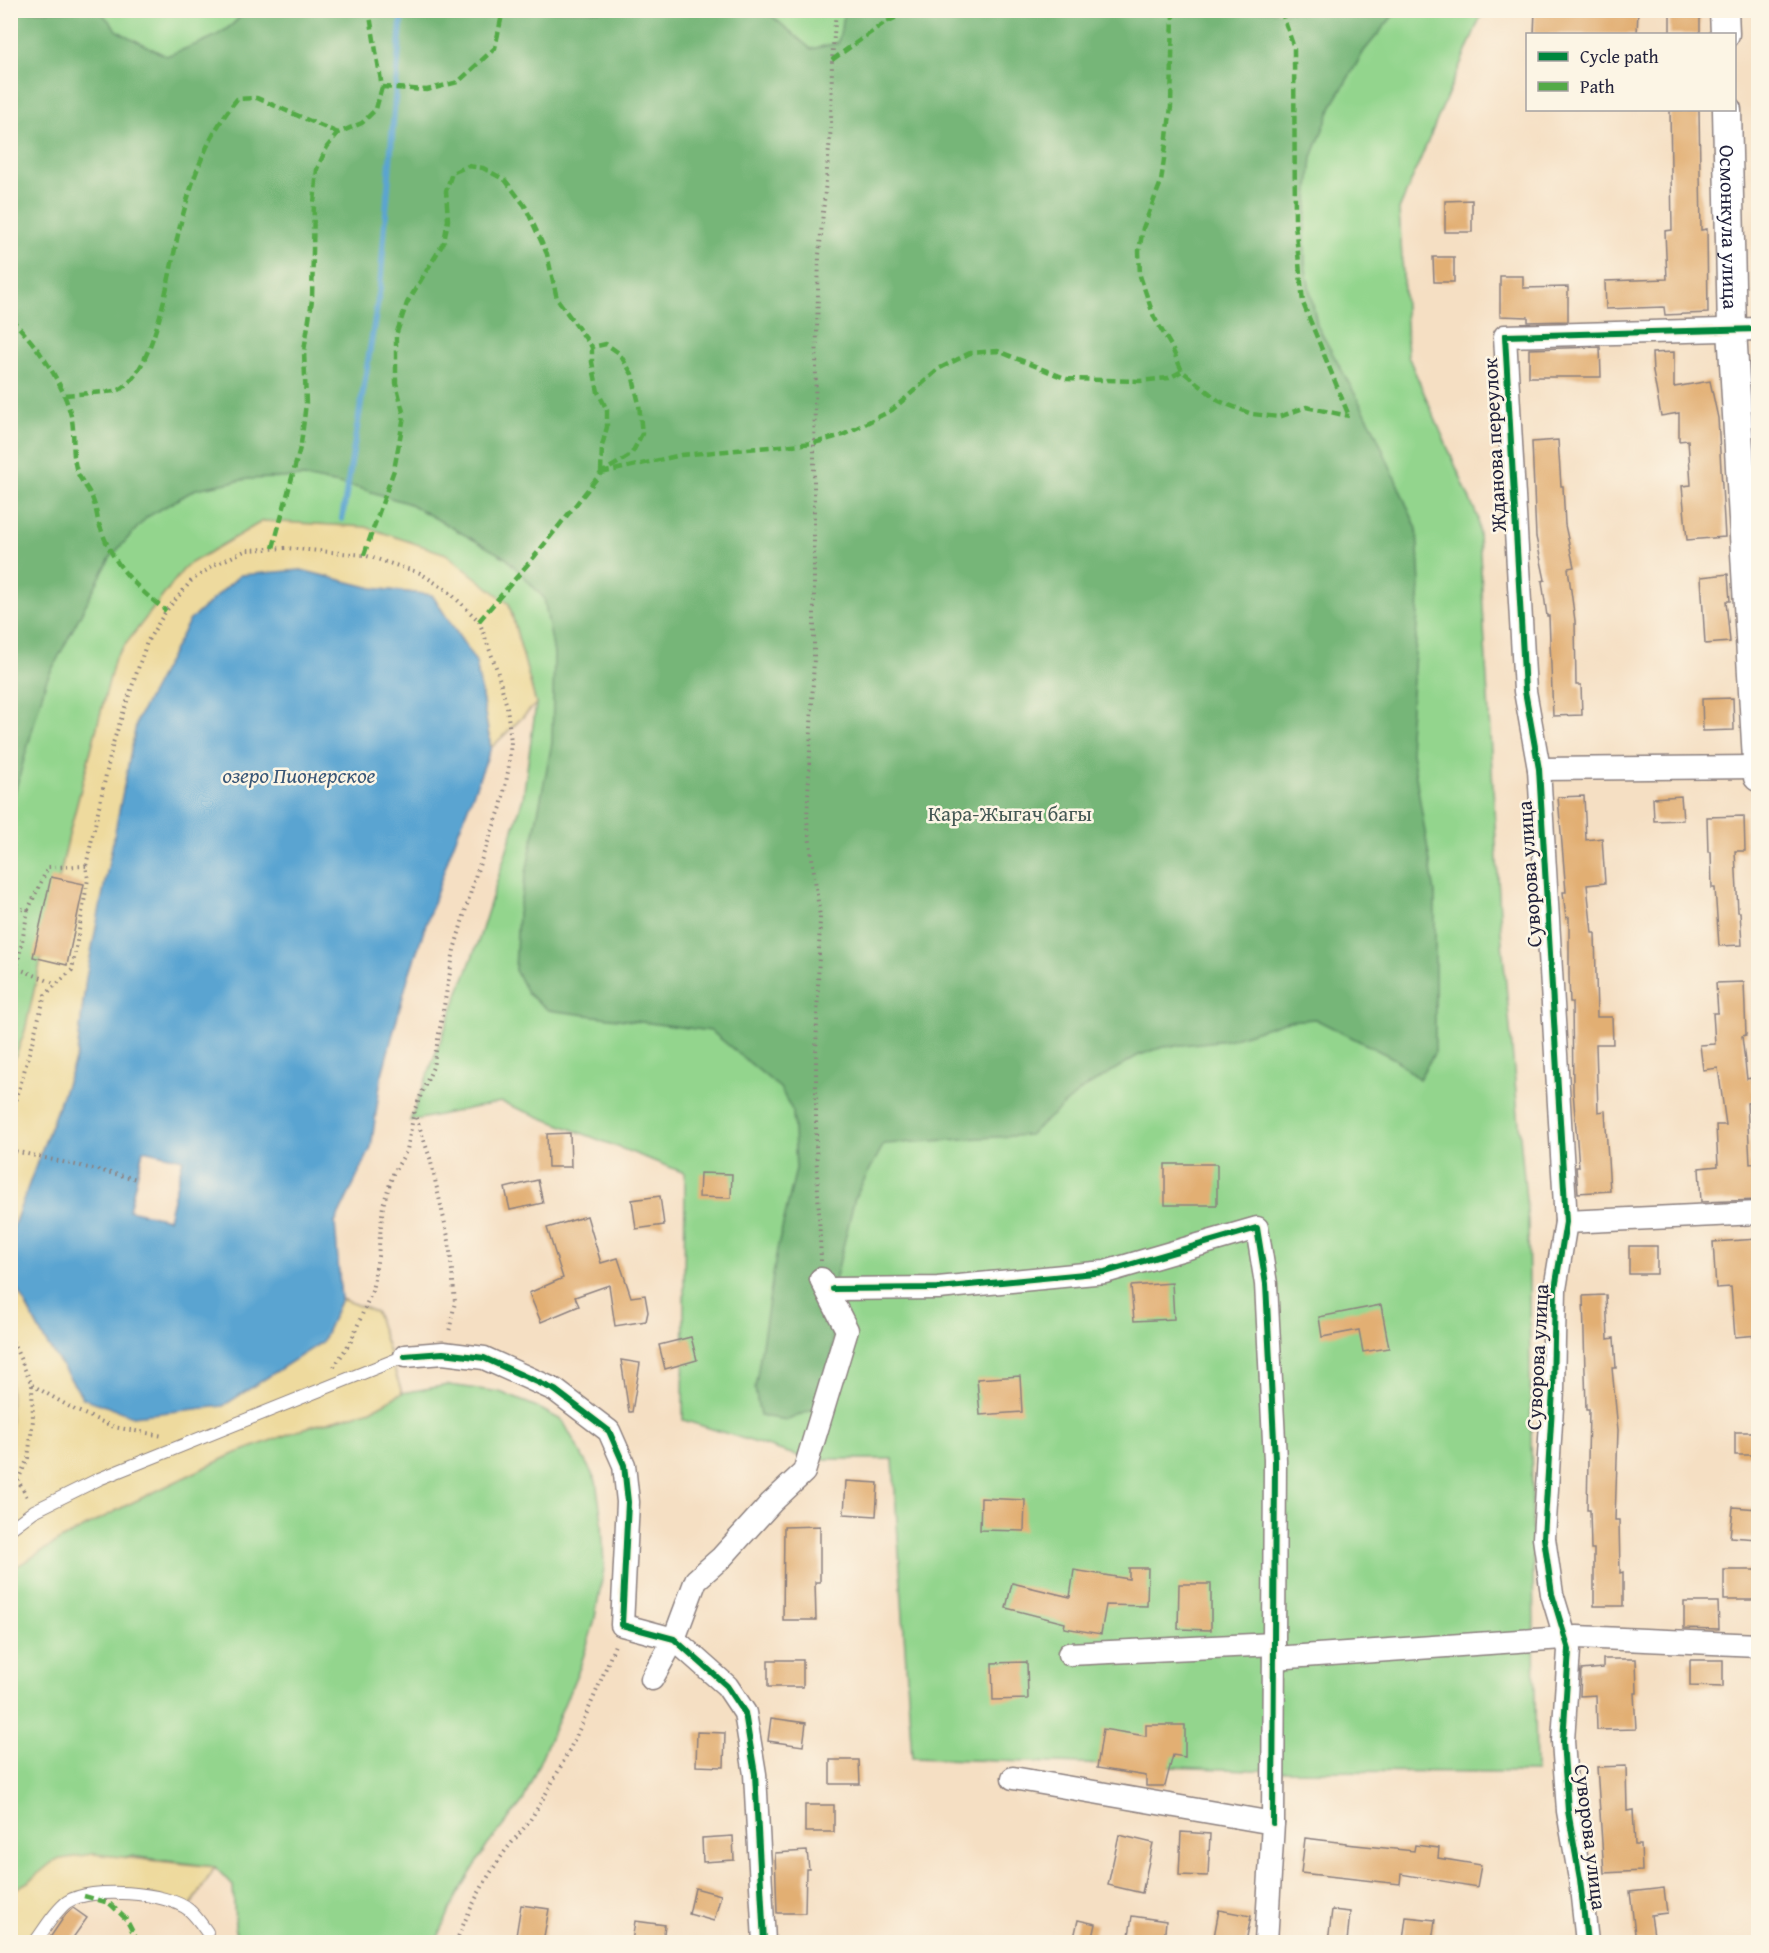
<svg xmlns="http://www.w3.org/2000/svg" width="1769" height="1953" viewBox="0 0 1769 1953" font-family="'Gentium Book Plus',serif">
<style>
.green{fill:#93d58d;stroke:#5a7c64;stroke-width:1.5}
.forest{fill:#76b678;stroke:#4c6c5a;stroke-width:1.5}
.sand{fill:#eeda9e;stroke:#887e6c;stroke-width:1.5}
.water{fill:#5aa4d1;stroke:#3e6386;stroke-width:1.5;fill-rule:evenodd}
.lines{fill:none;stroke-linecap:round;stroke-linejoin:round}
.stream{stroke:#5aa4d1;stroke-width:6}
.building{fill:#e2af73}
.service-casing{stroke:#8c807f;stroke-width:14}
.minor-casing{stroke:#8c807f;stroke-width:25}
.tertiary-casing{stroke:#8c807f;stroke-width:31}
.path{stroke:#8c807f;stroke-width:4;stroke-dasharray:1.5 4.5;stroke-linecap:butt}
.service{stroke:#fff;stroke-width:12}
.minor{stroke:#fff;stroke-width:22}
.tertiary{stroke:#fff;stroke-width:28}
.quiet{stroke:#53aa46;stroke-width:4.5;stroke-dasharray:9 4.5;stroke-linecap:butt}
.cycleway-casing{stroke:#fcf5e5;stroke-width:10}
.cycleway{stroke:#00873e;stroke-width:6}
.labels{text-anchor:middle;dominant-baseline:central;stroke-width:5;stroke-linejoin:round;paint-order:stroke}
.street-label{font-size:21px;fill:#22223b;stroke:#fcf5e5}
.park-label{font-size:21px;fill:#445854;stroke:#fcf5e5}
.water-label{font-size:22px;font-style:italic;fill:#385677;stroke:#fcf5e5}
</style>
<rect width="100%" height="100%" fill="#fcf5e5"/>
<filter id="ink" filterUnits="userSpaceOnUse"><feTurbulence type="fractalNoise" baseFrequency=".0167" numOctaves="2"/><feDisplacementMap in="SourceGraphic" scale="12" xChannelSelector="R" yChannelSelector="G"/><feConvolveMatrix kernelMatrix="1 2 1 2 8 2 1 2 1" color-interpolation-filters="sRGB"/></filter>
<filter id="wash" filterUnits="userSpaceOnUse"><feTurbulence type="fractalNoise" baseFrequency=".008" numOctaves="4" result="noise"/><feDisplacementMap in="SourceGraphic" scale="24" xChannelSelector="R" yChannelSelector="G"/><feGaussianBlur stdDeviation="1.35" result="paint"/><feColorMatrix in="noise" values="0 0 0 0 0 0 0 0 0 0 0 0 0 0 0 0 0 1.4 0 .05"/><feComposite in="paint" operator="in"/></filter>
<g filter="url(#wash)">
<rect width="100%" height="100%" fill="#f5dfc3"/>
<g class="green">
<path d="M 11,11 L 1483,11 L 1399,210 L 1408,356 L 1478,518 L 1501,931 L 1528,1221 L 1536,1772 L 1281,1771 L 912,1758 L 893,1459 L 808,1459 L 683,1420 L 685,1173 L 501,1102 L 410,1121 L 478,942 L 523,798 L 536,704 L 509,604 L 263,521 L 186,566 L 115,658 L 70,831 L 25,1031 L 11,1069 Z"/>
<path d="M 449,1385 L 500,1392 L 537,1407 L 563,1421 L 596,1481 L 602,1521 L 604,1569 L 594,1623 L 580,1667 L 523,1801 L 487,1846 L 455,1899 L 436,1942 L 236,1942 L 233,1886 L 215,1867 L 130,1856 L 28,1882 L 11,1892 L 10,1570 L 62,1539 L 127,1505 L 231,1455 L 305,1428 L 371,1410 L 402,1393 Z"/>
</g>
<path class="forest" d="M 245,10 L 766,11 L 811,49 L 838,43 L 845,11 L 1397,11 L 1364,51 L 1333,104 L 1312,157 L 1305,232 L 1305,265 L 1317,325 L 1373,427 L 1417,529 L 1420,586 L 1409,734 L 1435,893 L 1435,1052 L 1419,1079 L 1395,1059 L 1315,1019 L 1287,1021 L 1228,1040 L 1163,1047 L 1137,1056 L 1083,1089 L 1029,1135 L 884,1144 L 855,1197 L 833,1289 L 832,1376 L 812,1410 L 788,1420 L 760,1416 L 755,1389 L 777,1250 L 796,1169 L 793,1112 L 780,1088 L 711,1031 L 548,1010 L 528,994 L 515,970 L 518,913 L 552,743 L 554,654 L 544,598 L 506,558 L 410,504 L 359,488 L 304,477 L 248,479 L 196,489 L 147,517 L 110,558 L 46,681 L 11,806 L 11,11 L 100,11 L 119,32 L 166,56 C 193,45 228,37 245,10 Z"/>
<g class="sand">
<path d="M 263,521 L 366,527 L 446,554 L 509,604 L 536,704 L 491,748 L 476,662 L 432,595 L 372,588 L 301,570 L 86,978 L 77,1055 L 11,1233 L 11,1069 L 25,1031 L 70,831 L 115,658 L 186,566 Z"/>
<path d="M 10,1276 L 44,1339 L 83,1398 L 223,1406 L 322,1342 L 341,1299 L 376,1312 L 402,1393 L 371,1410 L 305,1428 L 231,1455 L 127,1505 L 62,1539 L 11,1570 Z"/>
<path d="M 93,1854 L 215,1867 L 189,1909 L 153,1896 L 68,1901 L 35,1942 L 11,1942 L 10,1892 L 28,1882 L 55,1860 Z"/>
</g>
<path class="water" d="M 301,570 L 372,588 L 432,595 L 476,662 L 491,748 L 449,856 L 408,978 L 381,1078 L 371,1148 L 335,1223 L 341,1299 L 322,1342 L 223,1406 L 133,1416 L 83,1398 L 44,1339 L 11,1276 L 11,1233 L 77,1055 L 86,978 L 137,720 L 189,621 L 240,575 ZM 143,1150 L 183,1159 L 168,1219 L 129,1210 Z"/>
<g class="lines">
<path class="stream" d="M 342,519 L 380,288 L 402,10"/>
</g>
<g id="blocks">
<g class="building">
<path d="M 1535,10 L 1638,10 L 1637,34 L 1534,34 Z"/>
<rect x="1670" y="10" width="30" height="24"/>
<path d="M 1670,110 L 1699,110 L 1701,230 L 1707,229 L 1708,313 L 1665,315 L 1664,307 L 1606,309 L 1605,281 L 1667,279 L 1665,231 L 1672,230 Z"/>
<path d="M 1472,200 L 1472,232 L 1445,232 L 1445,201 Z"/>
<path d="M 1433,257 L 1454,257 L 1454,282 L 1434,282 Z"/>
<path d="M 1500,276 L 1523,276 L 1523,288 L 1568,287 L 1568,321 L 1528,322 L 1528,317 L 1500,316 Z"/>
<path d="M 1600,347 L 1601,377 L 1529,377 L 1529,349 Z"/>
<path d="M 1674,352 L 1674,387 L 1710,381 L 1718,418 L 1725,537 L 1687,540 L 1682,486 L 1691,485 L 1688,440 L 1679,441 L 1679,413 L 1661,416 L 1653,372 L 1652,353 Z"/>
<path d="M 1558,440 L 1561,486 L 1563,486 L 1565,525 L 1574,567 L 1568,568 L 1575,621 L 1576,685 L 1581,685 L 1582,715 L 1553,716 L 1549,616 L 1547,616 L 1542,581 L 1545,580 L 1536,537 L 1532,442 Z"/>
<path d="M 1728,574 L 1730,601 L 1726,601 L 1730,642 L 1705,644 L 1701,577 Z"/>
<path d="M 1733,698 L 1734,730 L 1703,731 L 1702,699 Z"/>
<path d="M 1584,796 L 1586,840 L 1602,838 L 1605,883 L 1587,885 L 1592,933 L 1595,933 L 1597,1017 L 1612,1017 L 1613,1044 L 1596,1044 L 1598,1112 L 1605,1111 L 1610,1191 L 1578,1193 L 1576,1167 L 1579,1167 L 1573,1091 L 1572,1002 L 1570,1002 L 1569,977 L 1569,917 L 1566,918 L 1563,892 L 1566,892 L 1558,797 Z"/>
<path d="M 1681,796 L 1683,820 L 1654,821 L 1653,798 Z"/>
<path d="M 1744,816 L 1745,851 L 1735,851 L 1738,912 L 1740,912 L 1742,945 L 1719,946 L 1715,888 L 1712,888 L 1711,852 L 1708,852 L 1707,817 Z"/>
<path d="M 51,877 L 84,884 L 67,965 L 33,957 Z"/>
<path d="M 1744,982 L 1746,1035 L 1742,1036 L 1747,1079 L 1751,1078 L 1754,1102 L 1747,1103 L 1750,1164 L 1758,1163 L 1758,1200 L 1701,1202 L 1699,1168 L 1718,1166 L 1716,1125 L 1726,1125 L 1718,1068 L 1703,1070 L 1700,1045 L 1715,1044 L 1713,1013 L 1718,1013 L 1716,983 Z"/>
<path d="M 570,1133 L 571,1167 L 548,1167 L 547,1134 Z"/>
<rect x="1165" y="1164" width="52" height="41"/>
<path d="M 700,1173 L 732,1174 L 731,1198 L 699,1197 Z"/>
<path d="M 538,1180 L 543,1203 L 510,1210 L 505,1188 Z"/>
<path d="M 660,1196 L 664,1225 L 636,1229 L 632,1200 Z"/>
<path d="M 587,1216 L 601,1263 L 618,1258 L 631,1297 L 645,1295 L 648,1312 L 646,1321 L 615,1326 L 609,1285 L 575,1297 L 579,1306 L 541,1322 L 529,1293 L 563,1278 L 547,1228 Z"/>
<path d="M 1758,1239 L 1758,1335 L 1735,1337 L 1731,1287 L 1716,1288 L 1713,1242 Z"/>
<rect x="1629" y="1246" width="28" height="28"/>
<path d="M 1172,1283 L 1174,1319 L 1134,1321 L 1131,1286 Z"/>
<path d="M 1606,1295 L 1608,1339 L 1614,1338 L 1616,1368 L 1612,1368 L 1618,1430 L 1615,1520 L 1619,1520 L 1620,1573 L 1623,1572 L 1623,1606 L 1594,1606 L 1594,1549 L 1591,1549 L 1590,1510 L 1587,1510 L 1589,1410 L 1586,1410 L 1583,1296 Z"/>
<path d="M 1381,1305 L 1389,1348 L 1363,1352 L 1359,1330 L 1322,1337 L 1319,1317 Z"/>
<path d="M 691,1337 L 697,1360 L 665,1369 L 659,1345 Z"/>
<path d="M 621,1360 L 640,1363 L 632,1412 L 629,1412 Z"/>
<path d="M 1020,1376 L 1022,1412 L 980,1415 L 977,1379 Z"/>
<rect x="1735" y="1432" width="23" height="23"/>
<path d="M 846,1481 L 878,1483 L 876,1516 L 844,1514 Z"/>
<path d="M 981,1498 L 1025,1500 L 1024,1531 L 980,1530 Z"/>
<path d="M 1733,1507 L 1758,1509 L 1758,1539 L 1730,1537 Z"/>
<path d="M 820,1526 L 820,1582 L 815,1582 L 816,1620 L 783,1620 L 784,1527 Z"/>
<path d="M 1129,1568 L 1148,1568 L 1147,1606 L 1106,1605 L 1101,1634 L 1064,1628 L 1065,1623 L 1006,1608 L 1012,1583 L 1070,1597 L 1074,1570 L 1129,1579 Z"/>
<rect x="1724" y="1570" width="32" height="30"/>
<path d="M 1179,1584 L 1211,1584 L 1211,1630 L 1178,1629 Z"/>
<path d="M 1684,1602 L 1718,1602 L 1719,1629 L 1684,1628 Z"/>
<path d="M 1603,1659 L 1636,1659 L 1637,1693 L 1634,1693 L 1636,1729 L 1597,1730 L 1596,1695 L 1580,1696 L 1581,1670 L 1603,1668 Z"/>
<rect x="768" y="1660" width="35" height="27"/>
<path d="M 1690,1660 L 1723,1660 L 1723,1687 L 1690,1686 Z"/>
<path d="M 1027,1662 L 1028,1699 L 993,1700 L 992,1663 Z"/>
<path d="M 771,1718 L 806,1723 L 803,1746 L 768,1741 Z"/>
<path d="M 1146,1725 L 1185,1725 L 1185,1757 L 1173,1755 L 1165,1786 L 1146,1786 L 1146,1776 L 1097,1768 L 1103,1729 L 1146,1736 Z"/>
<path d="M 697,1732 L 725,1733 L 724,1767 L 696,1766 Z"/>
<path d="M 830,1760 L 859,1760 L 860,1784 L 830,1784 Z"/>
<path d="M 1626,1766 L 1627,1811 L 1633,1810 L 1635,1845 L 1641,1845 L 1642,1871 L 1604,1873 L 1597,1767 Z"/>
<rect x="805" y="1805" width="29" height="27"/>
<path d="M 1181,1832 L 1210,1834 L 1208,1876 L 1179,1875 Z"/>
<path d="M 1119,1835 L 1153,1843 L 1142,1893 L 1108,1885 Z"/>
<path d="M 733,1836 L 734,1860 L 703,1862 L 702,1838 Z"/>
<path d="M 1305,1838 L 1346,1843 L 1346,1844 L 1414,1851 L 1415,1845 L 1439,1848 L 1438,1858 L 1481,1865 L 1477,1887 L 1401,1874 L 1400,1884 L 1301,1873 Z"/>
<path d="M 807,1851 L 809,1869 L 806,1869 L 805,1913 L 777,1913 L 775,1853 Z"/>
<path d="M 695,1888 L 721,1895 L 714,1921 L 689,1914 Z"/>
<path d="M 1664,1888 L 1667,1913 L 1651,1915 L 1655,1942 L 1636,1942 L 1630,1892 Z"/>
<path d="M 521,1905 L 549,1909 L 543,1942 L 515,1942 Z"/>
<path d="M 73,1908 L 87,1918 L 70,1942 L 47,1942 L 66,1914 Z"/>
<path d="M 1219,1910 L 1251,1916 L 1246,1942 L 1213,1942 Z"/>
<path d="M 1332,1910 L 1350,1912 L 1347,1942 L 1328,1942 Z"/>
<path d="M 1132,1916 L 1166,1921 L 1164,1942 L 1128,1942 Z"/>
<path d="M 1406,1917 L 1435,1920 L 1432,1942 L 1403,1940 Z"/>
<path d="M 1078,1920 L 1096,1924 L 1092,1942 L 1073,1942 Z"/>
<path d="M 635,1921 L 665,1925 L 663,1942 L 632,1942 Z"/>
</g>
</g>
</g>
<g filter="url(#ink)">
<use href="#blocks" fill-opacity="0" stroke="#8c807f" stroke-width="1.5"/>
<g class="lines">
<g class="service-casing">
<g id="service">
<path d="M 10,1529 L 34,1511 L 99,1479 L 405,1356"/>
<path d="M 35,1942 C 45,1929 54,1912 67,1902 C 90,1886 168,1892 189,1910 C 196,1916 202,1925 207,1932"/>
</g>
</g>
<g class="minor-casing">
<g id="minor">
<path d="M 1539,769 L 1758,767"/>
<path d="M 1566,1222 L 1758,1213"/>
<path d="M 833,1289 L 938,1288 L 1105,1272 L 1257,1228 L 1266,1284 L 1275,1460 L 1273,1823"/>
<path d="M 405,1356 L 443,1353 L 484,1358 L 555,1390 L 609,1431 L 624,1465 L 628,1502 L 622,1625 L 674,1639 L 727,1686 L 745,1713 L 755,1774 L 764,1942"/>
<path d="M 1069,1654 L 1274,1644"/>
<path d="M 1274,1658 L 1577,1637 L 1758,1645"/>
<path d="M 652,1679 L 674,1639 L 696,1580 L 722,1557 L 771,1503 L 804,1472 L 847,1330 L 821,1279"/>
<path d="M 1013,1778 L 1273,1823 L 1266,1942"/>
<path d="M 1587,1942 L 1580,1879 L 1568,1811 L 1563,1741 L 1569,1650 L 1552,1594 L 1544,1538 L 1553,1390 L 1555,1289 L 1566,1222 L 1539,769 L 1525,691 L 1505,336 L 1758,329"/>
</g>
</g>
<g class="tertiary-casing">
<g id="tertiary">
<path d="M 1724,10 L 1725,34"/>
<path id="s1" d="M 1727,110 L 1732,329 L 1758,777"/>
</g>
</g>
<g class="path">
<path d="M 10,907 L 28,910 L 17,968 L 56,984"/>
<path d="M 28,910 L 48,867 L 86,866"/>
<path d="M 10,982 L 17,968"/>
<path d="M 10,1123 L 45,995 L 72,970 L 88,879 L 86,866 L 113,743 L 147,642 L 166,611 L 192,580 L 216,564 L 247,550 L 286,548 L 364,555 L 420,573 L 448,591 L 479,621 L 497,670 L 507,707 L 511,742 L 508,772 L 501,807 L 476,874 L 454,950 L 433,1067 L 414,1111 L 430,1158 L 449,1241 L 455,1302 L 449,1332"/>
<path d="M 10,1150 L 137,1179"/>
<path d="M 821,1261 L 816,1147 L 816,1054 L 820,917 L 807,820 L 814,658 L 814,443 L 819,255 L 831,127 L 832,60 L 836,10"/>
<path d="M 10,1336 L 32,1385 L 33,1420 L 28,1458 L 18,1480 L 27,1497"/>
<path d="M 334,1367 L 351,1341 L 372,1291 L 378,1256 L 383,1205 L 393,1174 L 407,1150 L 414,1112"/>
<path d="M 32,1385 L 75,1410 L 114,1427 L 163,1436"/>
<path d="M 456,1942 C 468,1912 482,1884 501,1857 C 510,1843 523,1831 532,1817 C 566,1762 593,1703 616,1642"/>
</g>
<use href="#service" class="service"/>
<use href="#minor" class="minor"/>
<use href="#tertiary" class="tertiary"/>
<g class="quiet">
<path d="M 1173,10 L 1171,107 L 1161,182 L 1143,228 L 1139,251 L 1140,276 L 1154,317 L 1171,346 L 1182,371 L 1219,401 L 1252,414 L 1279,417 L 1306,407 L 1349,416"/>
<path d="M 1281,10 L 1294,48 L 1295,223 L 1303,303 L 1349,416"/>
<path d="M 832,60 L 884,23 L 912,10"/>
<path d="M 382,87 L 427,90 L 458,82 L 495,48 L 503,10"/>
<path d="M 10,318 C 37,345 64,382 72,420 C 75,438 71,456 78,474 C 83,484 91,492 94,503 C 97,511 97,521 101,529 C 113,565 137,588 166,611"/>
<path d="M 65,395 C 73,394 115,392 119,390 C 158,369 170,263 181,222 C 193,177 207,136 237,99 L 257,98 L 338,133"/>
<path d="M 601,473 L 681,455 L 814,443 L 843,435 L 892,410 L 940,368 L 970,353 L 998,351 L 1067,379 L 1139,381 L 1169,378 L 1182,371"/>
<path d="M 273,548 L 301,444 L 306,403 L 304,351 L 312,300 L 314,204 L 317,169 L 327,147 L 338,133 L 362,123 L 376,109 L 382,87 L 369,10"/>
<path d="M 364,555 L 394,470 L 404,416 L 396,383 L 396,335 L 407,303 L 444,242 L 448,220 L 446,191 L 452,173 L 468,166 L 483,168 L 505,180 L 525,206 L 547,254 L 557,299 L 592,347"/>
<path d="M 479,621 L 534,557 L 601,473 L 631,455 L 642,434 L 639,404 L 632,374 L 619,353 L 606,344 L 592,347 L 592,362 L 598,392 L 607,410 L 607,427 L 602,446 L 601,473"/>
<path d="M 10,1475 L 18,1480"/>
<path d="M 84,1896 L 109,1903 L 126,1919 L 138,1942"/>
</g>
<g class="cycleway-casing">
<g id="cycleway">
<path d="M 833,1289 L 938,1288 L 1105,1272 L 1257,1228 L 1266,1284 L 1275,1460 L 1273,1823"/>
<path d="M 405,1356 L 443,1353 L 484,1358 L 555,1390 L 609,1431 L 624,1465 L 628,1502 L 622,1625 L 674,1639 L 727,1686 L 745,1713 L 755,1774 L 764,1942"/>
<path d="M 1587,1942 L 1580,1879 L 1568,1811 L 1563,1741 L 1569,1650 L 1552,1594 L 1544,1538 L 1553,1390 L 1555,1289 L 1566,1222 L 1539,769 L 1525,691 L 1505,336 L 1758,329"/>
</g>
</g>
<use href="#cycleway" class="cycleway"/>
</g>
</g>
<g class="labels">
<g class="street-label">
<text stroke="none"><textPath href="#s1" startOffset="117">Осмонкула улица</textPath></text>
<text transform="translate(1494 445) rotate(-93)">Жданова переулок</text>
<text transform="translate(1529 874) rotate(-94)">Суворова улица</text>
<text transform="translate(1537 1357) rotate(-87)">Суворова улица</text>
<text transform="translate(1591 1837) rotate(83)">Суворова улица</text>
</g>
<g class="park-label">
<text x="1010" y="813">Кара-Жыгач багы</text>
</g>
<g class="water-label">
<text x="299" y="775">озеро Пионерское</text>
</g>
</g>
<rect width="1769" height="1953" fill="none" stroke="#fcf5e5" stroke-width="36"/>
<rect x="1526" y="33" width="210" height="78" fill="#fcf5e5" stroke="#a5a1a1" stroke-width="1.5"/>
<rect x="1538" y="52" width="30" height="9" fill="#00873e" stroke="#a5a1a1" stroke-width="1.5"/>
<text x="1580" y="63" font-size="18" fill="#22223b">Cycle path</text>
<rect x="1538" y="82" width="30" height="9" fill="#53aa46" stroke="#a5a1a1" stroke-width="1.5"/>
<text x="1580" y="93" font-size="18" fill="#22223b">Path</text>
</svg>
